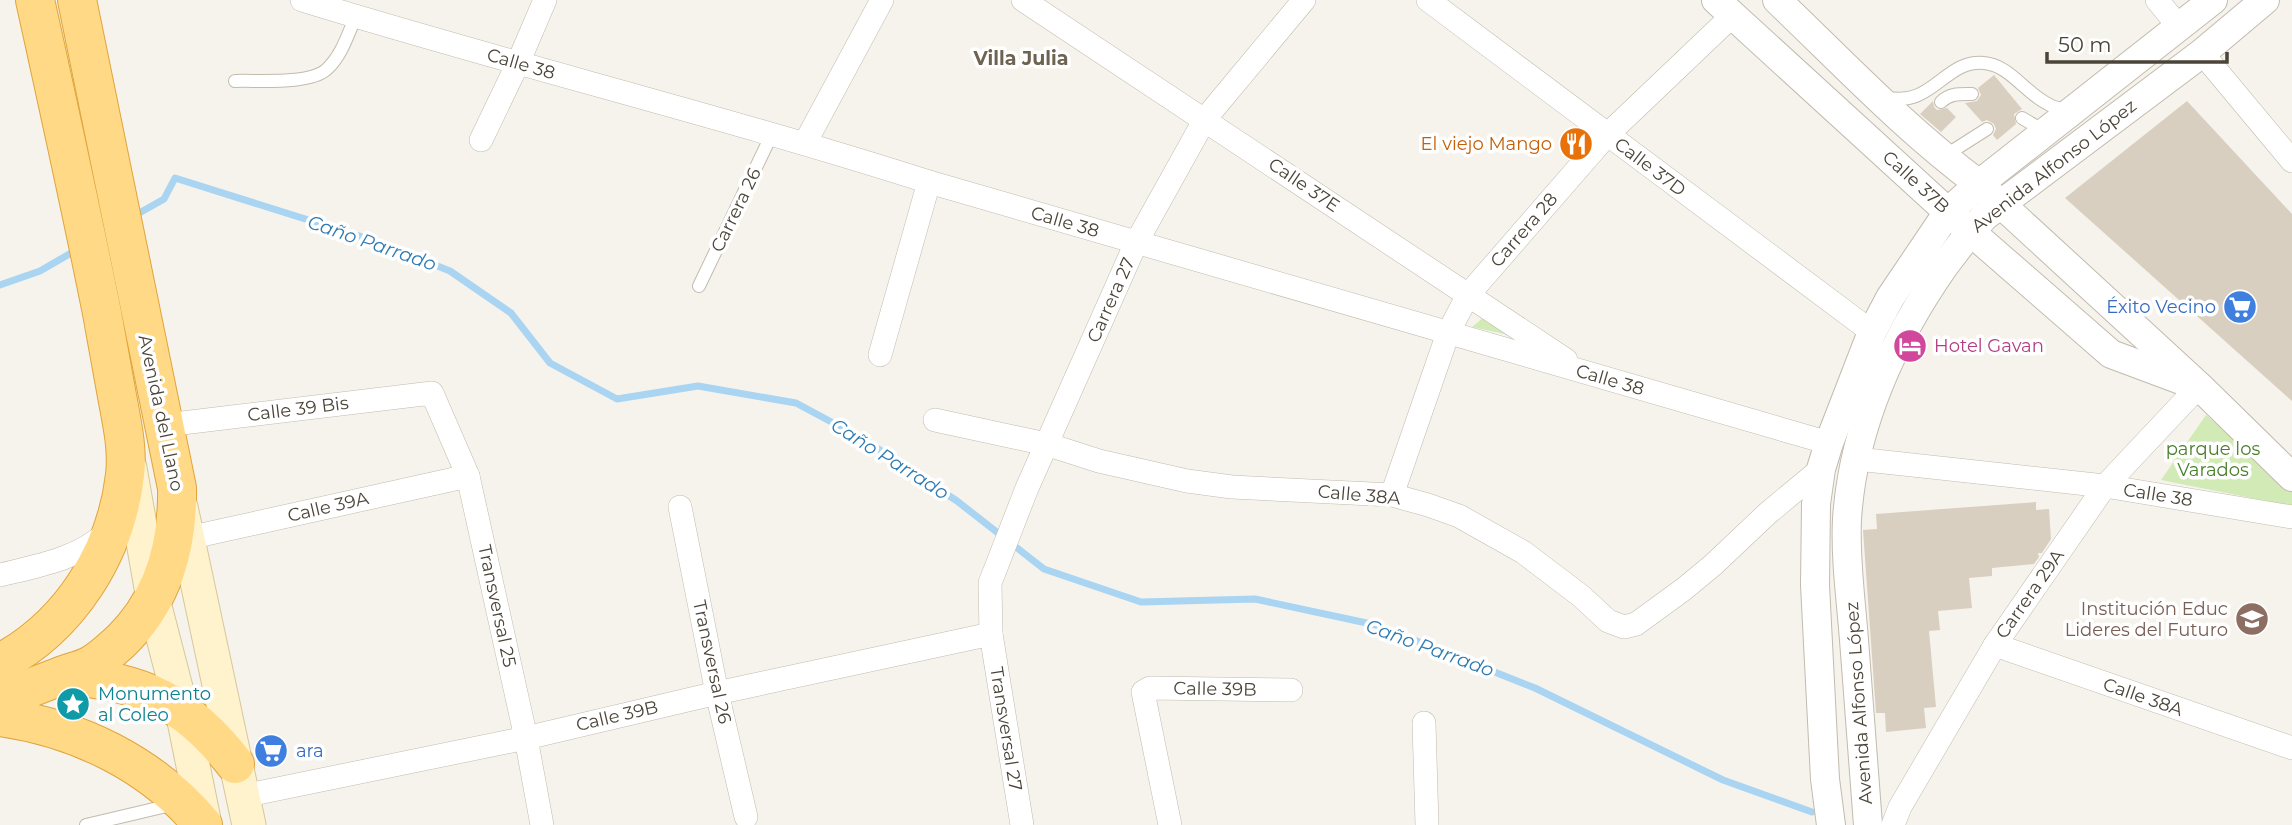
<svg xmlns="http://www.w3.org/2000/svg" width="2292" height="825" viewBox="0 0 2292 825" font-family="Montserrat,sans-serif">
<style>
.green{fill:#d2eab5}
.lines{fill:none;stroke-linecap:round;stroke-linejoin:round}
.stream{stroke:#a9d4f2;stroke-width:7}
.building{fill:#d8cfc1}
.service-casing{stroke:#c2bbae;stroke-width:14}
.minor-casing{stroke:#c2bbae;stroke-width:24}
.tertiary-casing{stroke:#c2bbae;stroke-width:30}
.secondary-casing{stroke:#d6c79b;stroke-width:35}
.trunk-casing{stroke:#e0a43c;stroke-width:40}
.service{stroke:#fff;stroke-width:12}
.minor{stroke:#fff;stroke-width:23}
.tertiary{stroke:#fff;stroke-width:28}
.secondary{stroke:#fff3cd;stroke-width:33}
.trunk{stroke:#ffd985;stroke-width:38}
.labels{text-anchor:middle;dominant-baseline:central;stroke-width:7;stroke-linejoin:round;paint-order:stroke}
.street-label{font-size:18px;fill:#4b4439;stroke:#fff}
.food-label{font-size:18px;fill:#c56008;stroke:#fff;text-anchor:end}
.shop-label{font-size:18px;fill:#366cbe;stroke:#fff;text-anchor:end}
.hotel-label{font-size:18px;fill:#b23c85;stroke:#fff;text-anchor:start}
.park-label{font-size:18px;fill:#4a7f2a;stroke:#fff}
.education-label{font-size:18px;fill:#785e54;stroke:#fff;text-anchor:end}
.culture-label{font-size:18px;fill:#0d838f;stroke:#fff;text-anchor:start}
.neighbourhood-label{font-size:19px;font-weight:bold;fill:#6e6250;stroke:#fff}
.water-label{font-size:19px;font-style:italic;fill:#2e7ab2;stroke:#fff}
</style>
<rect width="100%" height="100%" fill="#f6f3ec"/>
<g class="green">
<path d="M 1496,307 L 1536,341 L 1472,327 Z"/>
<path d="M 2206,415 L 2292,486 L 2292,506 L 2161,480 Z"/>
</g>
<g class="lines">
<g class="stream">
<path d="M 134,216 L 164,199 L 175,178 L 372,240 L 450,271 L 511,313 L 550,363 L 617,399 L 698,386 L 796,403 L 863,439 L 957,501 L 1044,569 L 1141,602 L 1255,599 L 1376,625 L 1535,688 L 1723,780 L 1812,812"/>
<path d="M 0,285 L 40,271 L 78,249"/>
</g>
</g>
<g class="building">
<path d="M 1994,75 L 2022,109 L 2014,114 L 2016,124 L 1997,140 L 1993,135 L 1996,129 L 1994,124 L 1987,120 L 1982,122 L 1965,103 L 1977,101 L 1981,95 L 1978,88 Z"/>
<path d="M 1933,101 L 1934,107 L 1937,110 L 1947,108 L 1956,117 L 1941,132 L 1920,114 Z"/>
<path d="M 2187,101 L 2292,214 L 2292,401 L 2065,198 Z"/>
<path d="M 2036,502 L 2036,510 L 2049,509 L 2051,539 L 2042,553 L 2038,553 L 2039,557 L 2034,564 L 1992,568 L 1992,576 L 1969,578 L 1972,608 L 1938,611 L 1940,630 L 1929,631 L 1936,707 L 1924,708 L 1926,728 L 1886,732 L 1885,713 L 1876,713 L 1863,530 L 1877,529 L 1876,514 Z"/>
</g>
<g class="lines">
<g class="service-casing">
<g id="service">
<path d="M 235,81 C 258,80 310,85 327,69 C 342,55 348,34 356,16"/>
<path d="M 1885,97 C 1933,109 1944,59 1984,63 C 2010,65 2026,94 2048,104 C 2054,108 2062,109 2069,111"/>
<path d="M 1941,102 C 1950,93 1960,94 1972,94"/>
<path d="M 2022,118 L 2046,132"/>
<path d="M 1943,157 L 1987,129"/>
<path d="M 699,286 L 772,134"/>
<path d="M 86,825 L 175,804"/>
</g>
</g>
<g class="minor-casing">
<g id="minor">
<path d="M 302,0 C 510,64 722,116 929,182 L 1829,443"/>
<path d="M 1023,0 L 1566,360"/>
<path d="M 1428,0 L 1872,332"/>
<path d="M 2157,0 L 2180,28"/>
<path d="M 2202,53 L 2292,161"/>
<path d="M 481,140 L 518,63 L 545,0"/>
<path d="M 805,143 L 882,0"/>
<path d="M 880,355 L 929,182"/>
<path d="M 935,420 L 1046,444 L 1099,461 L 1187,481 L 1232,487 L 1392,495 L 1428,505 L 1459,516 L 1523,552 L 1581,596 L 1608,621 L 1624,627 L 1636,624 L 1684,589 L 1713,565 L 1768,513 L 1821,469"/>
<path d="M 164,423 L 174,424 L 432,393 L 468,476 L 526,738 L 542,825"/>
<path d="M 1857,459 L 2105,486 L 2292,517"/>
<path d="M 1392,495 L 1448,333 L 1468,295 L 1607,135 L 1733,15"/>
<path d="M 680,507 L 717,693 L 746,817"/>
<path d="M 188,538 L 468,476"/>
<path d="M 0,575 C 37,566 78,559 106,533"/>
<path d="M 1995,645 L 2292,748"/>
<path d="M 1424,723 L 1427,825"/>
<path d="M 243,796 L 526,738 L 717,693 L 991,634"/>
<path d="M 1022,825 L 991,634 L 990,583 L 1027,488 L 1136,243 L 1205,119 L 1304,0"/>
<path d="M 1170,825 L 1143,692 L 1150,688 L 1291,690"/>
<path d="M 1893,825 L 1900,807 L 1995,645 L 2105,486 L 2199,386"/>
</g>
</g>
<g class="tertiary-casing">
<g id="tertiary">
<path d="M 1716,0 L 1948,212 L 2111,354 L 2186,382"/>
<path d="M 1777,0 C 1843,63 1906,130 1979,184 L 2199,386 L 2292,477"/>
<path d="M 1831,825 L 1825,779 L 1815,585 L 1816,504 L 1821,469 L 1829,443 L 1872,332 L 1890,298 L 1948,212 L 1979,184 L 2213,0"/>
<path d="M 1868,825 C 1863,763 1859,702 1854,640 C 1851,600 1845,559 1847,519 C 1853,427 1893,339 1945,265 C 1958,248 1970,231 1985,216 L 2202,53 L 2265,0"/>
</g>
</g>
<g class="secondary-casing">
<g id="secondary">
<path d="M 130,468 L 153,599 L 182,711 L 205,825"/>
<path d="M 181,507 L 249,825"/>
</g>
</g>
<g class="trunk-casing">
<g id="trunk">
<path d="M 0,663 C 70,626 116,553 125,475 C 128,449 122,423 117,396 C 112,368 107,340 102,313 C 81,208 58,104 35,0"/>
<path d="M 64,676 C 141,680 188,703 235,764"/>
<path d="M 0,700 C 20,692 40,684 61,676 C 71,672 82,670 91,665 C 102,659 112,649 121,641 C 163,600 178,545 177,488 L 77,0"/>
<path d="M 0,717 C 78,728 152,764 203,825"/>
</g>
</g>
<use href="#service" class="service"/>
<use href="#minor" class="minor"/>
<use href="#tertiary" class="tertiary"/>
<use href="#secondary" class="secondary"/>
<use href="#trunk" class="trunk"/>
</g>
<defs>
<g id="restaurant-disc" transform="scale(1.75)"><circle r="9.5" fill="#e8710a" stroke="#fff"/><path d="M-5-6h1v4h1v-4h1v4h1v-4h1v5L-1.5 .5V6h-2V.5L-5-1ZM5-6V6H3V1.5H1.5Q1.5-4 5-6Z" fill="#fff"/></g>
<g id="supermarket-disc" transform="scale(1.75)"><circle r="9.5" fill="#3f7fe0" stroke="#fff"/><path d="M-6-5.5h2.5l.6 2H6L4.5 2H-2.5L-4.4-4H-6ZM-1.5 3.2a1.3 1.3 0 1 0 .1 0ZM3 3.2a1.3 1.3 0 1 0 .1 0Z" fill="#fff"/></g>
<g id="hotel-disc" transform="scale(1.75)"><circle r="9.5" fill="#d1479c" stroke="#fff"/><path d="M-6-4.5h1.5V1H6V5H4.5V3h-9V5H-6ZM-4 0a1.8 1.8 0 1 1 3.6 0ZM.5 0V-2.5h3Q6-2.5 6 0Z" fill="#fff"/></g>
<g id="school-disc" transform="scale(1.75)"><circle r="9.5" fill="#8d6e63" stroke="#fff"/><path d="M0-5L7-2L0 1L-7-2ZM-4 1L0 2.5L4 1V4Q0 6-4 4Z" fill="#fff"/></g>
<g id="sight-disc" transform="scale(1.75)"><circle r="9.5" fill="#0f9aa8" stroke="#fff"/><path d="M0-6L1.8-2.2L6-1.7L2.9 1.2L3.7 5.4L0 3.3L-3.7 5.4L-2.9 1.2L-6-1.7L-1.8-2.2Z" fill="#fff"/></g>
</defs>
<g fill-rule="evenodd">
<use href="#restaurant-disc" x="1576" y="144"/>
<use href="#supermarket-disc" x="2240" y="307"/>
<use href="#hotel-disc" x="1910" y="346"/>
<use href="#school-disc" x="2252" y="619"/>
<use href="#sight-disc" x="73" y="704"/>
<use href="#supermarket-disc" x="271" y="751"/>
</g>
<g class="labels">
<g class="street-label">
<text transform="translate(521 64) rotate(16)">Calle 38</text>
<text transform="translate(2054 166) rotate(-38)">Avenida Alfonso López</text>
<text transform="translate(1650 167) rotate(37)">Calle 37D</text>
<text transform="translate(1916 182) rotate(42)">Calle 37B</text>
<text transform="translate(1304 185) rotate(34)">Calle 37E</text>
<text transform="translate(736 210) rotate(-64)">Carrera 26</text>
<text transform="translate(1065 222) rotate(16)">Calle 38</text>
<text transform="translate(1524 230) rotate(-49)">Carrera 28</text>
<text transform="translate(1111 300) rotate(-66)">Carrera 27</text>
<text transform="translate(1610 380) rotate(16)">Calle 38</text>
<text transform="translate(298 409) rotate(-7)">Calle 39 Bis</text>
<text transform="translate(161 413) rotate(78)">Avenida del Llano</text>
<text transform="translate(1359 495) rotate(5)">Calle 38A</text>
<text transform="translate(2158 495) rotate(9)">Calle 38</text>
<text transform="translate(328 507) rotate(-13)">Calle 39A</text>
<text transform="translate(2030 594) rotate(-55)">Carrera 29A</text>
<text transform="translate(497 606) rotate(78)">Transversal 25</text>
<text transform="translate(712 662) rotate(78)">Transversal 26</text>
<text transform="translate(1215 689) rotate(1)">Calle 39B</text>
<text transform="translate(2143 697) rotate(19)">Calle 38A</text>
<text transform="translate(1859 703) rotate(-94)">Avenida Alfonso López</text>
<text transform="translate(617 716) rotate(-13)">Calle 39B</text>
<text transform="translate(1006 729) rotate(81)">Transversal 27</text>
</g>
<g class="food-label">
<text x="1552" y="144">El viejo Mango</text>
</g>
<g class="shop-label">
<text x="2216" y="307">Éxito Vecino</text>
<text x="296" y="751" text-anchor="start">ara</text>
</g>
<g class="hotel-label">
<text x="1934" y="346">Hotel Gavan</text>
</g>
<g class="park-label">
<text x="2213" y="449">parque los<tspan x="2213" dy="21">Varados</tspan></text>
</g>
<g class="education-label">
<text x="2228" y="609">Institución Educ<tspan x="2228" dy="21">Lideres del Futuro</tspan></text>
</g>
<g class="culture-label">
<text x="98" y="694">Monumento<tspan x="98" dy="21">al Coleo</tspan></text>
</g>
<g class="neighbourhood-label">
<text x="1021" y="58">Villa Julia</text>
</g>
<g class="water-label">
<text transform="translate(372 243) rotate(19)">Caño Parrado</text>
<text transform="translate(890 459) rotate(32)">Caño Parrado</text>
<text transform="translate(1430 648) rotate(20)">Caño Parrado</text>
</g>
</g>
<path d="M2047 52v10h180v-10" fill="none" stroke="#4b4439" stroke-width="3.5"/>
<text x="2058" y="52" font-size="21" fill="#4b4439" stroke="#ffffff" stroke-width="5" paint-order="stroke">50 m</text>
</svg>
